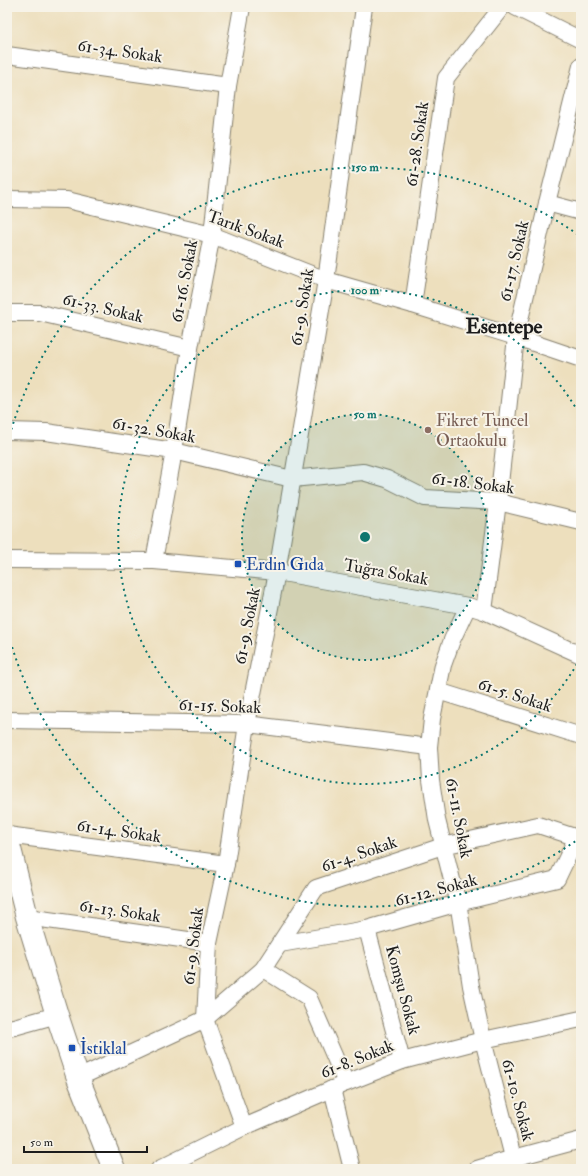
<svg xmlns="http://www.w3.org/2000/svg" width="588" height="1176" viewBox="0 0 588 1176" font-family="'IM FELL Double Pica',serif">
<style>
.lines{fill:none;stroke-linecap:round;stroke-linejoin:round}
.street-casing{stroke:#847e6c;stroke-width:18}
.secondary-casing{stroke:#847e6c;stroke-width:24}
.street{stroke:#fff;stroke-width:16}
.secondary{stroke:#fff;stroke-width:22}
.ring{fill:none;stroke:#0f766e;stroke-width:2;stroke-dasharray:2 4}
.education-dot{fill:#8d6e63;stroke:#f7f3e8;stroke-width:1.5}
.transit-dot{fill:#1a4fb4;stroke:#f7f3e8;stroke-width:1.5}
.labels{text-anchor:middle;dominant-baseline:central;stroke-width:4;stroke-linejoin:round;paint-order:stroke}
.street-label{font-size:17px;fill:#1c1c1c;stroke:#f7f3e8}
.education-label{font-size:17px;fill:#785e54;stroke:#f7f3e8;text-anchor:start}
.transit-label{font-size:17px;fill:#164399;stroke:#f7f3e8;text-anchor:start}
.district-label{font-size:21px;font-weight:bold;fill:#1c1c1c;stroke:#f7f3e8}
.centre{fill:#0f766e;stroke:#f7f3e8;stroke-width:2}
.ring-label{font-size:12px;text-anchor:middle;font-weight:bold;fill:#0f766e;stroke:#f7f3e8;stroke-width:4;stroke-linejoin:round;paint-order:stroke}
</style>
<rect width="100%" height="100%" fill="#f7f3e8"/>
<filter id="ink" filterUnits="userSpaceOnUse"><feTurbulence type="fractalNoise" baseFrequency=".025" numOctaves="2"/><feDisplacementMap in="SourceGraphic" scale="8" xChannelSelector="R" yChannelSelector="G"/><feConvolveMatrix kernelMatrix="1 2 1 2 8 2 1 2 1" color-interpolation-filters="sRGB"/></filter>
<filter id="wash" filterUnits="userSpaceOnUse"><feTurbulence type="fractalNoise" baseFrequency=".012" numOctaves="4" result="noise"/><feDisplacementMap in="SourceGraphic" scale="16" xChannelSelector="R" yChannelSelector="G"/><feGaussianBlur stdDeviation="0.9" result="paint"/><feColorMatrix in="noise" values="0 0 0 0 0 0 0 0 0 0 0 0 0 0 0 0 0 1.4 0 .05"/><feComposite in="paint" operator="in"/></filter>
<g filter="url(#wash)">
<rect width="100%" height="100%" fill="#eddfbd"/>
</g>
<g filter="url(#ink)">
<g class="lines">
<g class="street-casing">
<g id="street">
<path d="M 515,7 L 581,40"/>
<path d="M 7,55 L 228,86"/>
<path d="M 7,199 L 67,200 L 212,235 L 326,280 L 413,305 L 516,337 L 581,359"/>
<path d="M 547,203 L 581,212"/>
<path d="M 413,305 L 446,78 L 502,7"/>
<path d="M 7,313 L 40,313 L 190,348"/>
<path d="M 7,431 L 46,432 L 174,451 L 292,479 L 363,472 L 387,479 L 425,498 L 498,502 L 581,522"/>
<path d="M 7,560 L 154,561 L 277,572 L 468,606 L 484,611 L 581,655"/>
<path d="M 154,561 L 174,451 L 190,348 L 212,235 L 228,86 L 242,7"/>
<path d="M 468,606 L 452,640 L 443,665 L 432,719 L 429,747 L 431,780 L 437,820 L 459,908 L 471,986 L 483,1040 L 516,1169"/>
<path d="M 484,611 L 498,502 L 516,337 L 547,203 L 581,66"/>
<path d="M 438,691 L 581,736"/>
<path d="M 7,720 L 247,724 L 429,747"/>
<path d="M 7,835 L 226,864"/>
<path d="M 27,917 L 209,943"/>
<path d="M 367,929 L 402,1061"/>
<path d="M 280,944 L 367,929 L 458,903 L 557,879 L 577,837"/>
<path d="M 263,969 L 309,998 L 346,1083"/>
<path d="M 7,1028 L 14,1027 L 57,1015"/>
<path d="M 78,1078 L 205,1019 L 263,969 L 316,888 L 443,846 L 538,825 L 581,839"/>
<path d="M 332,1089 L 352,1169"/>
<path d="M 244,1127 L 205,1019 L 209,943 L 226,864 L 247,724 L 277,572 L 326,280 L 364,7"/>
<path d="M 159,1169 L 244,1127 L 346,1083 L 402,1061 L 483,1040 L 581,1019"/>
<path d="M 477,1169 L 514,1158 L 581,1140"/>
</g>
</g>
<g class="secondary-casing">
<path id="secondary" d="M 7,837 L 27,917 L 57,1015 L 78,1078 L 114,1169"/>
</g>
<use href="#street" class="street"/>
<use href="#secondary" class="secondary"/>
</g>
</g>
<circle cx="365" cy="537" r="123" fill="#0f766e" fill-opacity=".12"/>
<g class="ring">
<circle cx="365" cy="537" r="123"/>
<path d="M580 659A247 247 0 1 1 580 415"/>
<path d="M580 838A370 370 0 0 1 8 633M8 441A370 370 0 0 1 580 236"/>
</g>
<circle class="education-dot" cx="428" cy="430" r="4"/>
<g class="transit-dot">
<rect x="234" y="560" width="8" height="8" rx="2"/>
<rect x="68" y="1044" width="8" height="8" rx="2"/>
</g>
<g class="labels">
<g class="street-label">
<text transform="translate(120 51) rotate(8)">61-34. Sokak</text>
<text transform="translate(417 144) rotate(-82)">61-28. Sokak</text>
<text transform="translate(246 229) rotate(20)">Tarık Sokak</text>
<text transform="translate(514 261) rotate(-77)">61-17. Sokak</text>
<text transform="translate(184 281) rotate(-79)">61-16. Sokak</text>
<text transform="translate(302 307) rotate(-81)">61-9. Sokak</text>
<text transform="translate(103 308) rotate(13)">61-33. Sokak</text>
<text transform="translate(154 430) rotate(10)">61-32. Sokak</text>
<text transform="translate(473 483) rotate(7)">61-18. Sokak</text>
<text transform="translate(386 572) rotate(10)">Tuğra Sokak</text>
<text transform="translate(247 626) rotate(-79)">61-9. Sokak</text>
<text transform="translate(515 695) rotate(18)">61-5. Sokak</text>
<text transform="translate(220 706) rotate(2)">61-15. Sokak</text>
<text transform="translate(459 818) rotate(79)">61-11. Sokak</text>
<text transform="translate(119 831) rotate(8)">61-14. Sokak</text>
<text transform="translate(359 854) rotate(-19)">61-4. Sokak</text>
<text transform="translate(436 890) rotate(-15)">61-12. Sokak</text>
<text transform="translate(120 911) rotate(8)">61-13. Sokak</text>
<text transform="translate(193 946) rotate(-83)">61-9. Sokak</text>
<text transform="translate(403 990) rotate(75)">Komşu Sokak</text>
<text transform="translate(357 1059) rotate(-22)">61-8. Sokak</text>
<text transform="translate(518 1100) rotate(75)">61-10. Sokak</text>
</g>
<g class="education-label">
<text x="436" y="420">Fikret Tuncel<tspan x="436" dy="20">Ortaokulu</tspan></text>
</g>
<g class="transit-label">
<text x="246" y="564">Erdin Gıda</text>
<text x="80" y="1048">İstiklal</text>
</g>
<g class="district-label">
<text x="504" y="326">Esentepe</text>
</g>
</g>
<circle cx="365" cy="537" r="6" class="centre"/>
<g class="ring-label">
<text x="365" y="171">150 m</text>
<text x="365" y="294">100 m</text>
<text x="365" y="418">50 m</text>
</g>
<rect width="588" height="1176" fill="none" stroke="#f7f3e8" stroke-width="24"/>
<path d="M24 1146v6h123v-6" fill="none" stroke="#1c1c1c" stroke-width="2"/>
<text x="30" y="1146" font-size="12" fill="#1c1c1c" stroke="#f7f3e8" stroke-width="3" paint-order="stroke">50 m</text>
</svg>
